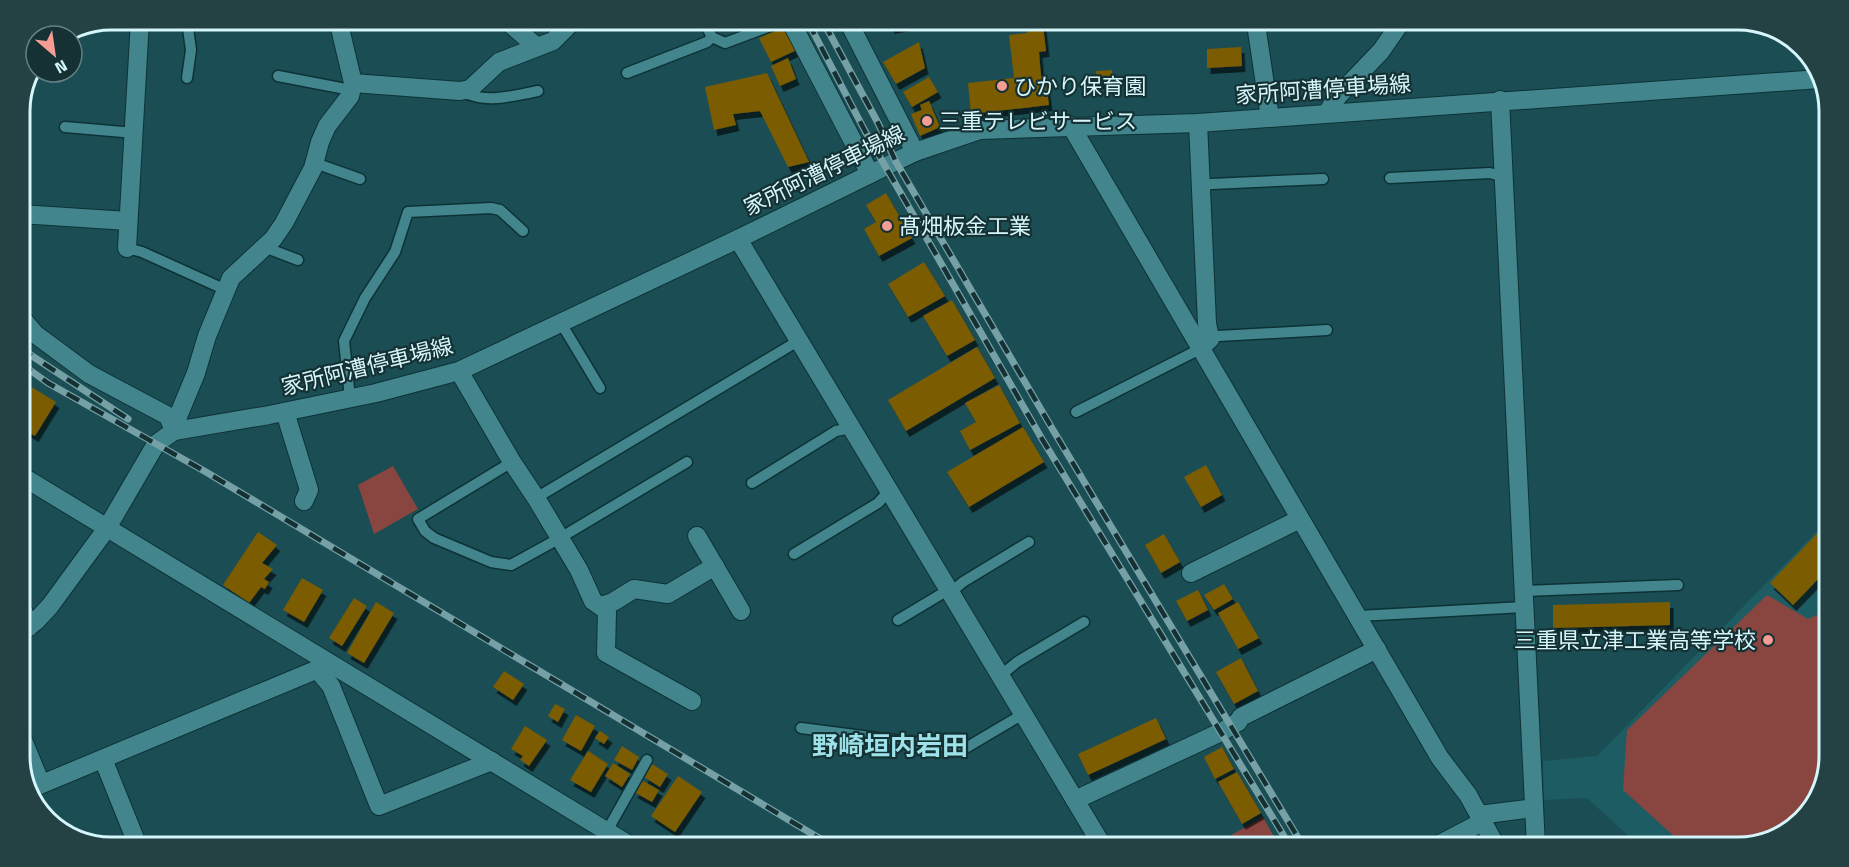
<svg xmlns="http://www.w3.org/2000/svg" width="1849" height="867" viewBox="0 0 1849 867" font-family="'Titillium Web','Noto Sans JP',sans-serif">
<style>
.built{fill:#1d5c62}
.green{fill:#894540}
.building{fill:#7b5b00;filter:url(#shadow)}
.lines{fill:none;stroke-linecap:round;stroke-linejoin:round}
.lane-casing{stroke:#0d3236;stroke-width:13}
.street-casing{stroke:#0d3236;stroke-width:20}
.secondary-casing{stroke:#0d3236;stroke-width:20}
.lane{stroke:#42858d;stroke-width:10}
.street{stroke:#42858d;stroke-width:18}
.secondary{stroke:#42858d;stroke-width:18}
.rail-casing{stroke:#75a0a5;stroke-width:7}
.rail{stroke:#153134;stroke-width:4.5;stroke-dasharray:14;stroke-linecap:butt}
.poi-dot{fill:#f59c95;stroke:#153134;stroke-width:2}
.labels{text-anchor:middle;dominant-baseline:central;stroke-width:4.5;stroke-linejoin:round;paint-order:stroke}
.poi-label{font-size:22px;fill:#d5f6fa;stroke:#153134;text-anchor:start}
.street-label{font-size:22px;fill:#d5f6fa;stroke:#153134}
.quarter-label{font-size:26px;font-weight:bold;fill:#9de1e9;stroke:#153134}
.rim{fill:none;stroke:#d5f6fa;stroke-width:3}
</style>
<defs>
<filter id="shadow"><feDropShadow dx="3.5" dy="6" stdDeviation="0" flood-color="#0009"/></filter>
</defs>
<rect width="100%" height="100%" fill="#1a4e54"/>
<path class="built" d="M 1825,523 L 1822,792 L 1789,832 L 1739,847 L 1641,847 L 1587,798 L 1544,800 L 1543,761 L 1597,756 Z"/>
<g class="green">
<path d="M 393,466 L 418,509 L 374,534 L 358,485 Z"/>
<path d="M 1767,595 L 1808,619 L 1824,612 L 1822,792 L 1789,832 L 1739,847 L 1686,847 L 1623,790 L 1627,730 Z"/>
<path d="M 1263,817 L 1279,846 L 1214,845 Z"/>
</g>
<g class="building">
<path d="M 890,23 L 912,23 L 912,24 L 891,28 Z"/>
<path d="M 1043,25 L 1046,51 L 1039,52 L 1041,76 L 1045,75 L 1049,105 L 971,114 L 968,83 L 1014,78 L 1009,35 L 1027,33 L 1026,27 Z"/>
<path d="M 783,27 L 787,35 L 794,33 L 801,48 L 771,62 L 759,38 Z"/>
<path d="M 919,42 L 925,68 L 896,84 L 883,62 Z"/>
<path d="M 1241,47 L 1242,66 L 1207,68 L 1207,49 Z"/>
<path d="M 788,58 L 796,79 L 780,86 L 771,66 Z"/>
<path d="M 1112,70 L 1113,82 L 1097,83 L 1096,71 Z"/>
<path d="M 767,73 L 809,162 L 788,167 L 760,111 L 733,114 L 736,125 L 714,130 L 705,87 Z"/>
<path d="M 929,77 L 938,92 L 912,107 L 903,92 Z"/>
<path d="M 929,101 L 940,127 L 920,136 L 911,114 L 922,110 L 920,105 Z"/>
<path d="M 886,193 L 912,238 L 879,256 L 864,229 L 876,222 L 866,205 Z"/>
<path d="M 924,262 L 945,296 L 908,317 L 888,284 Z"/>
<path d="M 952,300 L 975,340 L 947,356 L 923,316 Z"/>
<path d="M 977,347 L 995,378 L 906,431 L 888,400 Z"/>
<path d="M 20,380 L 56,402 L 35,436 L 20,427 Z"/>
<path d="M 999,385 L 1020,423 L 970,450 L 960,431 L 976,422 L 965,403 Z"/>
<path d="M 1023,427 L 1044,462 L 969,507 L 947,472 Z"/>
<path d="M 1206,465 L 1222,495 L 1201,507 L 1184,477 Z"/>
<path d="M 1825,525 L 1825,580 L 1821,576 L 1793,605 L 1770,583 Z"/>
<path d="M 258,532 L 277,545 L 262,563 L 273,569 L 264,579 L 269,582 L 265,589 L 261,587 L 249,603 L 223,585 Z"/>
<path d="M 1164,534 L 1180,562 L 1161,573 L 1145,545 Z"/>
<path d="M 302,578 L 323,590 L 304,622 L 283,610 Z"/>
<path d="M 1224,584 L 1233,599 L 1214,610 L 1204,595 Z"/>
<path d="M 1198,590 L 1208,610 L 1187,621 L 1176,601 Z"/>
<path d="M 354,598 L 367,606 L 342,646 L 329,638 Z"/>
<path d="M 376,602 L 394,613 L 364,663 L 347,653 Z"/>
<path d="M 1238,602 L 1259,638 L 1238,649 L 1218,613 Z"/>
<path d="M 1670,602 L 1670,625 L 1553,628 L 1553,605 Z"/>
<path d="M 1241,658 L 1258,691 L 1234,704 L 1216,672 Z"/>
<path d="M 504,671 L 524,684 L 513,700 L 493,687 Z"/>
<path d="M 555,704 L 565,709 L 558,722 L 548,716 Z"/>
<path d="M 576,715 L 595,726 L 581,751 L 562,740 Z"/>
<path d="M 1156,718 L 1166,739 L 1088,775 L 1078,754 Z"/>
<path d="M 525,726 L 547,740 L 529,766 L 520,760 L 523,756 L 511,749 Z"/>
<path d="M 600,731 L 609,737 L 604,744 L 595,738 Z"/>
<path d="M 622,746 L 639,757 L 632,770 L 614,760 Z"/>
<path d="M 1222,747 L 1234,769 L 1215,779 L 1204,757 Z"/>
<path d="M 588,751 L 608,764 L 591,792 L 570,780 Z"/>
<path d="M 613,763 L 630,774 L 622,787 L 605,776 Z"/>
<path d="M 652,764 L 668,774 L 660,787 L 644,777 Z"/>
<path d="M 1237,772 L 1261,813 L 1242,824 L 1218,782 Z"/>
<path d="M 678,776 L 702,792 L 675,832 L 651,816 Z"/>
<path d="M 641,780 L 659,790 L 652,802 L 634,792 Z"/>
</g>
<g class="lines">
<g class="lane-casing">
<g id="lane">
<path d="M 184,20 L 187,21 L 191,50 L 187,78"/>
<path d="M 704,22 L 712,37 L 725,43 L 781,22"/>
<path d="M 627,73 L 707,42 L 712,37"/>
<path d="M 278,76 L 351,90"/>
<path d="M 462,92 C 490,104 510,96 538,91"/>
<path d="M 65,127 L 135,133"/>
<path d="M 315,163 L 360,179"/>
<path d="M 1390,178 L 1490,173 L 1504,177"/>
<path d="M 1201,186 L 1211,184 L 1323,179"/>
<path d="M 264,247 L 298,260"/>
<path d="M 127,248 L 142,252 L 226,290"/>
<path d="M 561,323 L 600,388"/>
<path d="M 1210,339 L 1218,336 L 1327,330"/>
<path d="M 350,398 L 344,341 L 365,298 L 395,252 L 408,212 L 491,208 L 500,210 L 523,231"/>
<path d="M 1076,412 L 1200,349"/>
<path d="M 512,462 L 418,519 L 425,531 L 434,538 L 491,562 L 511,565 L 560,538 L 687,462"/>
<path d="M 752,483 L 836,431 L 851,428"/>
<path d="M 536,498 L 798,341"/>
<path d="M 794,554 L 878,503 L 889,491"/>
<path d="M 1524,591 L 1678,585"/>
<path d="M 950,593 L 963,582 L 1029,542"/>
<path d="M 1358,616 L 1524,607"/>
<path d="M 898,620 L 948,590"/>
<path d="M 1000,676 L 1017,662 L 1084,622"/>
<path d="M 801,728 L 964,749 L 1023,714"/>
<path d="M 607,831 L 647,760"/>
</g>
</g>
<g class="street-casing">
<g id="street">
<path d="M 507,21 L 537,47"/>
<path d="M 791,22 L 870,174"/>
<path d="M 849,23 L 915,152"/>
<path d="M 1256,24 L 1270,118"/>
<path d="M 353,83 L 460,91 L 470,89 L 499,62 L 553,41 L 573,21"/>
<path d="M 1500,100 L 1536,847"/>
<path d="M 1327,113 L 1338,96 L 1381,51 L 1399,25"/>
<path d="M 1198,123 L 1207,323 L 1210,339 L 1200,349"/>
<path d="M 1071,126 L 1440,758 L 1468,795 L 1496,846"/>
<path d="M 20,214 L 128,221"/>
<path d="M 738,239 L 1102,845"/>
<path d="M 127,248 L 140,20"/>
<path d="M 20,316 L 35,334 L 89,374 L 168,416 L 174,431"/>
<path d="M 459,371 L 512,462 L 536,498 L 579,570 L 593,601 L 607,611 L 606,653 L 692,701"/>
<path d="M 285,412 L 309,490 L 304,501"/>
<path d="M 174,431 L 179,414 L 196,373 L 207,336 L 231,278 L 273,239 L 284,223 L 313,168 L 320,142 L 327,126 L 350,96 L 353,83 L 338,20"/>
<path d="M 20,475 L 626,843"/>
<path d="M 697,536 L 741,611"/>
<path d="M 1191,573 L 1300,519"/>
<path d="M 20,603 L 29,627"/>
<path d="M 601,606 L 613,602 L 634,589 L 668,594 L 715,566"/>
<path d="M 317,669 L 331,686 L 379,806 L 492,761"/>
<path d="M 20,733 L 41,784"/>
<path d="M 103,759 L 136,841"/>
<path d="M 30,789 L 330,664"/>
<path d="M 1075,800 L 1221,732 L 1238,722 L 1241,717 L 1377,649"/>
<path d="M 1479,815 L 1534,808"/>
<path d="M 1436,846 L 1482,822"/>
</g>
</g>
<g class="secondary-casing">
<path id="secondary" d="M 20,633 L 36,621 L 50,606 L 107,528 L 156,444 L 174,431 L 269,415 L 376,393 L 459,371 L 738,239 L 915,152 L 980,130 L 1198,123 L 1820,79"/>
</g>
<use href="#lane" class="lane"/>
<use href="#street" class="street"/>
<use href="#secondary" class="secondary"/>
<g class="rail-casing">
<g id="rail">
<path d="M 808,22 L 865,131 L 1042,439 L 1290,846"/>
<path d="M 824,23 L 878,123 L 896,162 L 1053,430 L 1303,846"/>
<path d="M 20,348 L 128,419"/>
<path d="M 20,363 L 48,383 L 206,472 L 829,844"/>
</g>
</g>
<use href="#rail" class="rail"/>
</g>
<g class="poi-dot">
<circle cx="1002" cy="86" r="6"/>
<circle cx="927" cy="121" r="6"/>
<circle cx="887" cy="226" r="6"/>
<circle cx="1768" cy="640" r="6"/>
</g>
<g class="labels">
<g class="poi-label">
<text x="1014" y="86">ひかり保育園</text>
<text x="939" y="121">三重テレビサービス</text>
<text x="899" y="226">髙畑板金工業</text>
<text x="1756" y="640" text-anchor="end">三重県立津工業高等学校</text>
</g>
<g class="street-label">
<text transform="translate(1323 89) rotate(-4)">家所阿漕停車場線</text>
<text transform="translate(824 170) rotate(-26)">家所阿漕停車場線</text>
<text transform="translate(367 366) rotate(-14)">家所阿漕停車場線</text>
</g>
<g class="quarter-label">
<text x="890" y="745">野崎垣内岩田</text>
</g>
</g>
<path d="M0 0H1849V867H0ZM111 30H1738A81 81 0 0 1 1819 111V756A81 81 0 0 1 1738 837H111A81 81 0 0 1 30 756V111A81 81 0 0 1 111 30Z" fill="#244144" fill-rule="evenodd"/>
<path class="rim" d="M111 30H1738A81 81 0 0 1 1819 111V756A81 81 0 0 1 1738 837H111A81 81 0 0 1 30 756V111A81 81 0 0 1 111 30Z"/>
<g transform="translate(54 54) rotate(151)"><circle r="28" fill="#153134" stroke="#628083" stroke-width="1.5"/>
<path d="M0-4.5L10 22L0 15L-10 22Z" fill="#f59c95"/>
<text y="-9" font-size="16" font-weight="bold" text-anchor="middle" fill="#d5f6fa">N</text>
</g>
</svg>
